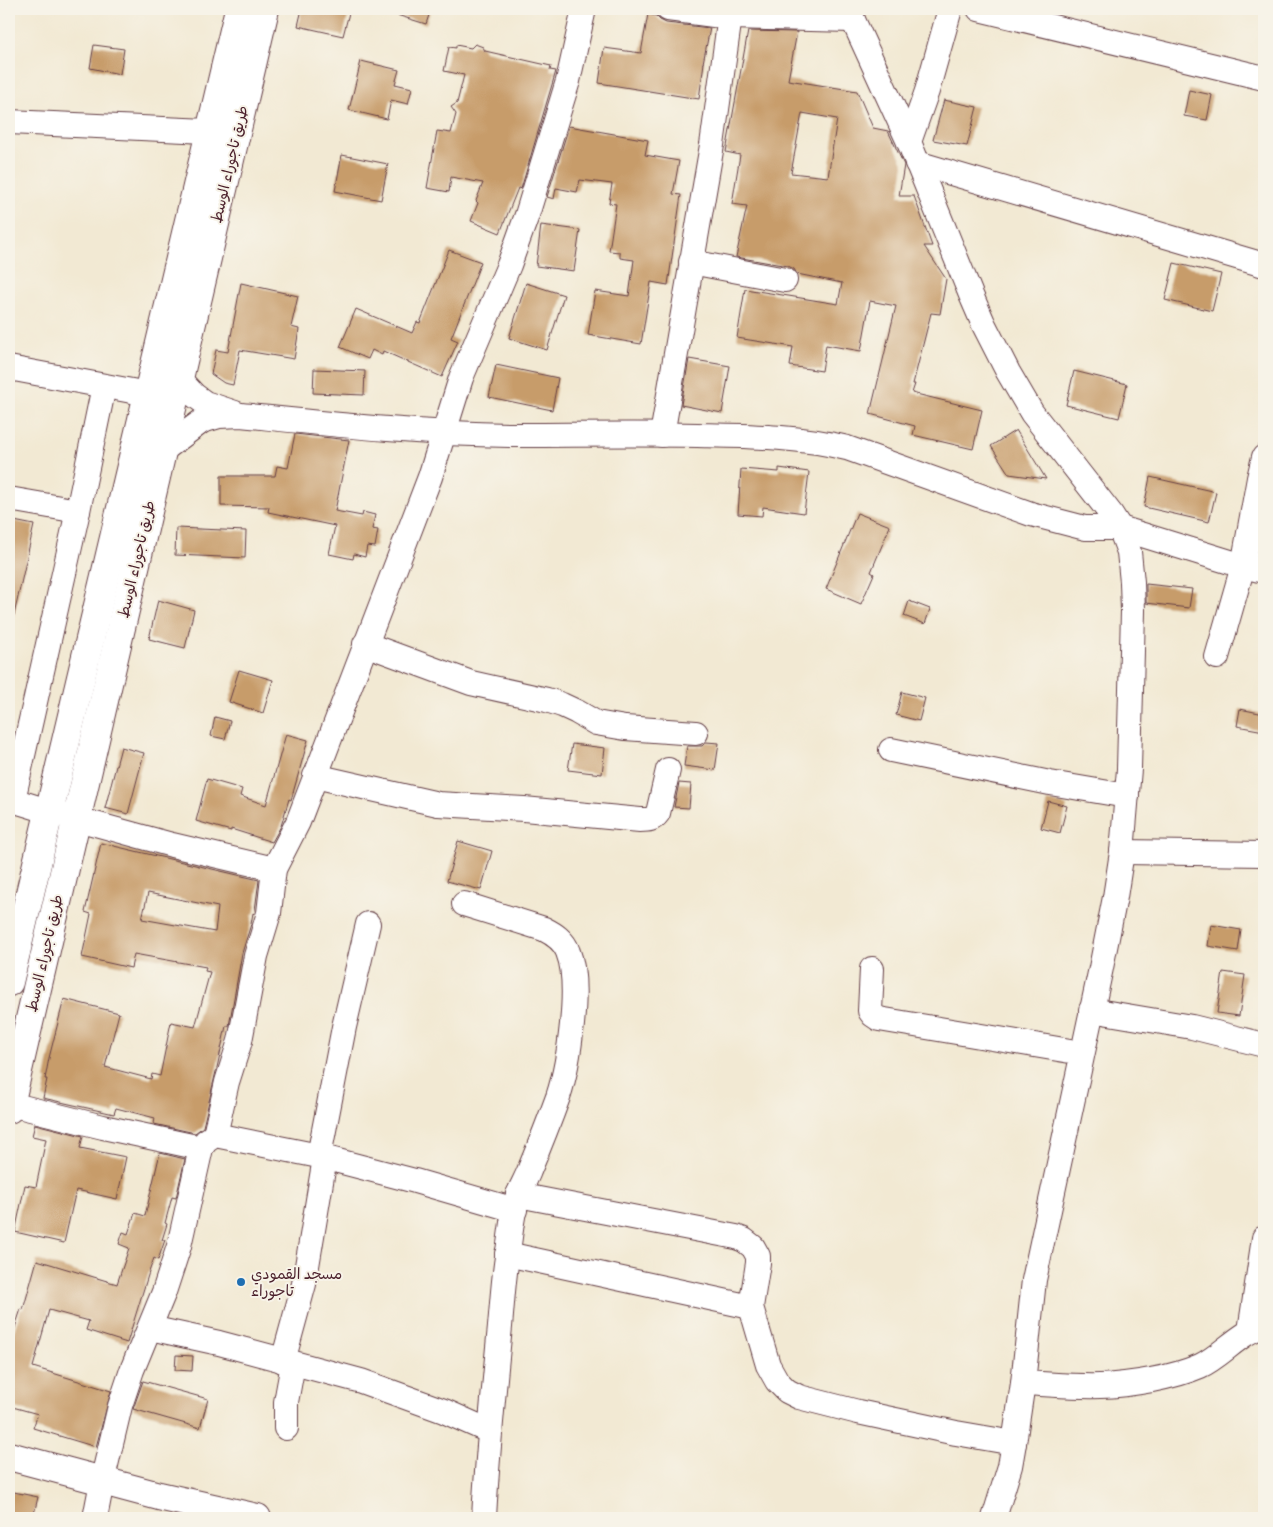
<svg xmlns="http://www.w3.org/2000/svg" width="1273" height="1527" viewBox="0 0 1273 1527" font-family="'Patrick Hand','Playpen Sans Arabic',sans-serif">
<style>
.building{fill:#c79c6b;fill-rule:evenodd}
.lines{fill:none;stroke-linecap:round;stroke-linejoin:round}
.minor-casing{stroke:#633d44;stroke-width:26}
.major-casing{stroke:#633d44;stroke-width:30}
.minor{stroke:#fff;stroke-width:24}
.major{stroke:#fff;stroke-width:28}
.poi-dot{fill:#1f6fb2;stroke:#f7f3e8;stroke-width:2}
.labels{text-anchor:middle;dominant-baseline:central;stroke-width:4;stroke-linejoin:round;paint-order:stroke}
.street-label{font-size:15px;fill:#4a1f2b;stroke:#f7f3e8}
.poi-label{font-size:15px;fill:#4a1f2b;stroke:#f7f3e8;text-anchor:start}
</style>
<rect width="100%" height="100%" fill="#f7f3e8"/>
<filter id="ink" filterUnits="userSpaceOnUse"><feTurbulence type="fractalNoise" baseFrequency=".02" numOctaves="2"/><feDisplacementMap in="SourceGraphic" scale="10" xChannelSelector="R" yChannelSelector="G"/><feConvolveMatrix kernelMatrix="1 2 1 2 8 2 1 2 1" color-interpolation-filters="sRGB"/></filter>
<filter id="wash" filterUnits="userSpaceOnUse"><feTurbulence type="fractalNoise" baseFrequency=".0096" numOctaves="4" result="noise"/><feDisplacementMap in="SourceGraphic" scale="20" xChannelSelector="R" yChannelSelector="G"/><feGaussianBlur stdDeviation="1.12" result="paint"/><feColorMatrix in="noise" values="0 0 0 0 0 0 0 0 0 0 0 0 0 0 0 0 0 1.4 0 .05"/><feComposite in="paint" operator="in"/></filter>
<g filter="url(#wash)">
<rect width="100%" height="100%" fill="#f2e9d3"/>
<g id="blocks">
<g class="building">
<path d="M 302,9 L 350,9 L 343,36 L 298,26 Z"/>
<path d="M 388,9 L 431,9 L 426,24 L 387,12 Z"/>
<path d="M 648,14 L 656,16 L 660,20 L 666,23 L 710,28 L 703,63 L 704,63 L 699,99 L 599,83 L 604,48 L 641,53 Z"/>
<path d="M 748,31 L 797,32 L 788,80 L 857,91 L 873,128 L 888,131 L 904,165 L 899,196 L 914,196 L 932,246 L 924,246 L 946,279 L 940,314 L 931,313 L 913,384 L 915,384 L 912,393 L 982,410 L 973,449 L 913,435 L 915,426 L 870,414 L 896,306 L 870,301 L 861,351 L 826,345 L 822,371 L 790,366 L 793,347 L 737,338 L 745,289 L 838,304 L 842,283 L 797,274 L 794,269 L 788,266 L 736,257 L 747,206 L 732,204 L 740,155 L 726,152 ZM 802,113 L 837,119 L 828,177 L 791,173 Z"/>
<path d="M 475,44 L 483,47 L 485,51 L 551,66 L 550,70 L 556,71 L 521,189 L 518,188 L 500,233 L 471,221 L 478,203 L 476,201 L 483,183 L 451,177 L 449,192 L 427,188 L 437,131 L 451,133 L 456,114 L 451,107 L 457,103 L 464,75 L 444,71 L 449,47 L 456,48 L 456,45 L 471,48 Z"/>
<path d="M 94,45 L 124,49 L 120,74 L 90,68 Z"/>
<path d="M 361,61 L 399,70 L 395,84 L 412,88 L 408,104 L 391,100 L 387,119 L 349,110 Z"/>
<path d="M 1189,90 L 1212,95 L 1207,120 L 1184,116 Z"/>
<path d="M 944,100 L 977,107 L 967,146 L 933,140 Z"/>
<path d="M 569,126 L 648,140 L 645,155 L 679,161 L 673,194 L 681,195 L 668,285 L 651,282 L 641,344 L 588,335 L 595,291 L 629,296 L 634,260 L 620,258 L 620,252 L 609,251 L 616,204 L 609,203 L 612,184 L 580,180 L 577,192 L 556,188 L 554,199 L 547,197 Z"/>
<path d="M 342,155 L 388,164 L 381,200 L 335,191 Z"/>
<path d="M 541,225 L 580,230 L 574,271 L 536,266 Z"/>
<path d="M 449,250 L 481,262 L 451,338 L 458,341 L 442,377 L 383,351 L 382,355 L 372,350 L 368,359 L 340,347 L 356,309 L 412,333 L 417,322 L 420,323 Z"/>
<path d="M 1174,263 L 1221,274 L 1212,311 L 1165,300 Z"/>
<path d="M 241,283 L 298,296 L 291,327 L 299,329 L 294,359 L 240,350 L 233,385 L 224,383 L 211,374 L 216,350 L 228,352 Z"/>
<path d="M 526,283 L 564,295 L 547,350 L 509,338 Z"/>
<path d="M 689,359 L 730,366 L 722,413 L 681,405 Z"/>
<path d="M 496,365 L 558,378 L 552,410 L 489,397 Z"/>
<path d="M 314,369 L 365,371 L 364,395 L 313,393 Z"/>
<path d="M 1074,371 L 1127,384 L 1119,418 L 1066,405 Z"/>
<path d="M 1016,430 L 1046,479 L 1009,474 L 991,446 Z"/>
<path d="M 295,434 L 349,440 L 335,511 L 362,516 L 363,512 L 375,515 L 372,529 L 378,530 L 375,547 L 367,546 L 365,557 L 354,554 L 353,559 L 329,554 L 335,526 L 268,512 L 269,507 L 221,506 L 221,476 L 275,476 L 277,466 L 288,468 Z"/>
<path d="M 779,468 L 809,472 L 804,513 L 763,507 L 762,516 L 738,514 L 741,469 L 779,472 Z"/>
<path d="M 1150,477 L 1216,492 L 1209,522 L 1144,507 Z"/>
<path d="M 857,513 L 890,526 L 871,572 L 874,574 L 861,604 L 826,589 Z"/>
<path d="M 9,520 L 34,525 L 14,615 L 9,614 Z"/>
<path d="M 176,528 L 246,531 L 245,558 L 175,555 Z"/>
<path d="M 1146,584 L 1192,589 L 1189,608 L 1146,603 Z"/>
<path d="M 158,600 L 194,610 L 185,648 L 149,639 Z"/>
<path d="M 909,601 L 930,609 L 925,624 L 904,616 Z"/>
<path d="M 239,670 L 273,680 L 263,713 L 229,702 Z"/>
<path d="M 902,692 L 925,698 L 919,721 L 896,715 Z"/>
<path d="M 1240,709 L 1264,714 L 1264,731 L 1237,726 Z"/>
<path d="M 215,717 L 230,721 L 225,739 L 211,736 Z"/>
<path d="M 286,734 L 308,740 L 291,800 L 289,799 L 281,826 L 272,842 L 231,829 L 231,831 L 196,821 L 207,779 L 242,789 L 240,796 L 266,805 Z"/>
<path d="M 706,742 L 719,743 L 715,770 L 684,766 L 687,746 L 702,746 Z"/>
<path d="M 572,744 L 605,748 L 602,774 L 568,770 Z"/>
<path d="M 121,747 L 144,753 L 128,814 L 105,808 Z"/>
<path d="M 679,783 L 691,784 L 689,808 L 674,807 Z"/>
<path d="M 1048,801 L 1067,806 L 1060,833 L 1041,828 Z"/>
<path d="M 458,841 L 492,851 L 481,890 L 447,881 Z"/>
<path d="M 101,843 L 259,880 L 255,910 L 254,914 L 253,913 L 251,924 L 242,953 L 229,1026 L 226,1026 L 218,1063 L 203,1127 L 195,1133 L 154,1124 L 155,1118 L 116,1108 L 114,1114 L 43,1098 L 47,1079 L 45,1079 L 49,1058 L 64,999 L 119,1013 L 105,1067 L 151,1079 L 152,1074 L 160,1076 L 171,1022 L 195,1027 L 210,972 L 205,971 L 206,967 L 134,954 L 131,968 L 82,957 L 91,914 L 85,912 ZM 148,893 L 218,907 L 215,932 L 142,919 Z"/>
<path d="M 1211,925 L 1241,930 L 1238,951 L 1208,946 Z"/>
<path d="M 1223,972 L 1245,975 L 1239,1016 L 1217,1013 Z"/>
<path d="M 35,1124 L 83,1136 L 80,1148 L 126,1157 L 117,1199 L 76,1190 L 64,1243 L 15,1232 L 25,1185 L 36,1187 L 46,1139 L 32,1136 Z"/>
<path d="M 160,1153 L 185,1159 L 176,1198 L 172,1197 L 165,1223 L 167,1224 L 162,1240 L 165,1240 L 158,1260 L 154,1258 L 149,1272 L 127,1343 L 86,1330 L 89,1321 L 49,1310 L 33,1367 L 111,1391 L 96,1447 L 33,1428 L 38,1414 L 9,1406 L 9,1346 L 21,1309 L 23,1310 L 37,1260 L 117,1284 L 129,1248 L 119,1244 L 123,1232 L 128,1234 L 135,1213 L 145,1216 Z"/>
<path d="M 176,1355 L 193,1356 L 192,1371 L 175,1370 Z"/>
<path d="M 143,1381 L 208,1399 L 200,1428 L 133,1409 Z"/>
<path d="M 9,1491 L 38,1497 L 33,1518 L 9,1518 Z"/>
</g>
</g>
</g>
<g filter="url(#ink)">
<use href="#blocks" fill-opacity="0" stroke="#633d44" stroke-width="1"/>
<g class="lines">
<g class="minor-casing">
<g id="minor">
<path d="M 668,9 L 729,17 L 853,20"/>
<path d="M 848,9 L 909,142 L 971,295 L 984,325 L 1008,372 L 1032,413 L 1111,514 L 1120,528 L 1129,552 L 1132,582 L 1133,611 L 1129,769 L 1122,852 L 1115,897 L 1101,968 L 1034,1280 L 1023,1383 L 1014,1443 L 1010,1466 L 994,1518"/>
<path d="M 979,9 L 1264,78"/>
<path d="M 9,122 L 229,132"/>
<path d="M 909,142 L 927,91 L 950,9"/>
<path d="M 917,163 L 1264,265"/>
<path d="M 691,262 L 785,280"/>
<path d="M 9,368 L 148,394"/>
<path d="M 179,379 L 194,395 L 205,403 L 235,413"/>
<path d="M 662,435 L 712,145 L 731,9"/>
<path d="M 162,451 L 202,421 L 219,416 L 241,415 C 330,424 419,434 509,435 C 571,435 634,434 697,435 C 748,436 798,436 847,448 L 1031,514 L 1085,528 L 1120,528 L 1243,566 L 1264,571"/>
<path d="M 9,499 L 78,511"/>
<path d="M 365,644 L 471,683 L 547,700 L 562,705 L 577,712 L 596,723 L 625,728 L 696,733"/>
<path d="M 1217,657 L 1243,566 L 1259,478 L 1264,457"/>
<path d="M 891,750 L 1050,783 L 1127,796"/>
<path d="M 315,776 L 438,804 L 524,809 L 640,820 C 648,820 653,820 658,813 L 668,770"/>
<path d="M 9,799 L 48,811 L 172,845 L 274,869"/>
<path d="M 13,800 L 78,511 L 104,386"/>
<path d="M 1122,852 L 1264,854"/>
<path d="M 464,904 L 544,929 C 554,934 564,940 568,952 C 581,984 569,1064 558,1097 C 549,1122 539,1147 529,1171 C 526,1179 521,1187 518,1195 C 512,1213 511,1233 508,1251 C 503,1279 502,1309 499,1337 C 493,1398 487,1458 484,1518"/>
<path d="M 872,969 L 870,1011 L 873,1015 L 879,1019 L 1082,1053"/>
<path d="M 1091,1010 L 1192,1027 L 1264,1045"/>
<path d="M 10,1104 L 103,1127 L 201,1148"/>
<path d="M 215,1135 L 227,1082 L 240,1041 L 256,956 L 269,913 L 274,869 L 298,822 L 430,477 L 461,378 L 509,265 L 527,215 L 568,81 L 584,9"/>
<path d="M 319,1156 L 344,1027 L 368,924"/>
<path d="M 518,1195 L 736,1237 L 744,1240 L 753,1247 L 758,1256 L 758,1263 L 751,1307 L 768,1365 L 777,1381 L 787,1391 L 799,1397 L 858,1412 L 956,1433 L 1014,1443"/>
<path d="M 507,1254 L 751,1307"/>
<path d="M 150,1328 L 219,1343 L 361,1381 L 444,1411 L 489,1431"/>
<path d="M 1250,1331 L 1264,1238"/>
<path d="M 283,1361 L 304,1284 L 325,1158"/>
<path d="M 1023,1383 C 1049,1384 1074,1387 1100,1386 C 1130,1385 1172,1378 1200,1366 C 1222,1356 1243,1329 1264,1327"/>
<path d="M 286,1428 L 286,1402 L 293,1364"/>
<path d="M 95,1518 L 102,1482 L 120,1406 L 132,1370 L 164,1292 L 179,1246 L 201,1148 L 206,1141 L 215,1135 L 319,1156 L 415,1181 L 515,1210"/>
</g>
</g>
<g class="major-casing">
<g id="major">
<path d="M 9,982 C 83,657 165,334 239,9"/>
<path d="M 9,1109 C 92,742 180,376 265,9"/>
<path d="M 9,1456 L 159,1496 L 257,1518"/>
</g>
</g>
<use href="#minor" class="minor"/>
<use href="#major" class="major"/>
</g>
</g>
<circle class="poi-dot" cx="241" cy="1282" r="5"/>
<g class="labels">
<g class="street-label">
<text transform="translate(229 164) rotate(-77)">طريق تاجوراء الوسط</text>
<text transform="translate(136 559) rotate(-77)">طريق تاجوراء الوسط</text>
<text transform="translate(44 953) rotate(-77)">طريق تاجوراء الوسط</text>
</g>
<g class="poi-label">
<text x="251" y="1273">مسجد القمودي<tspan x="251" dy="17">تاجوراء</tspan></text>
</g>
</g>
<rect width="1273" height="1527" fill="none" stroke="#f7f3e8" stroke-width="30"/>
</svg>
